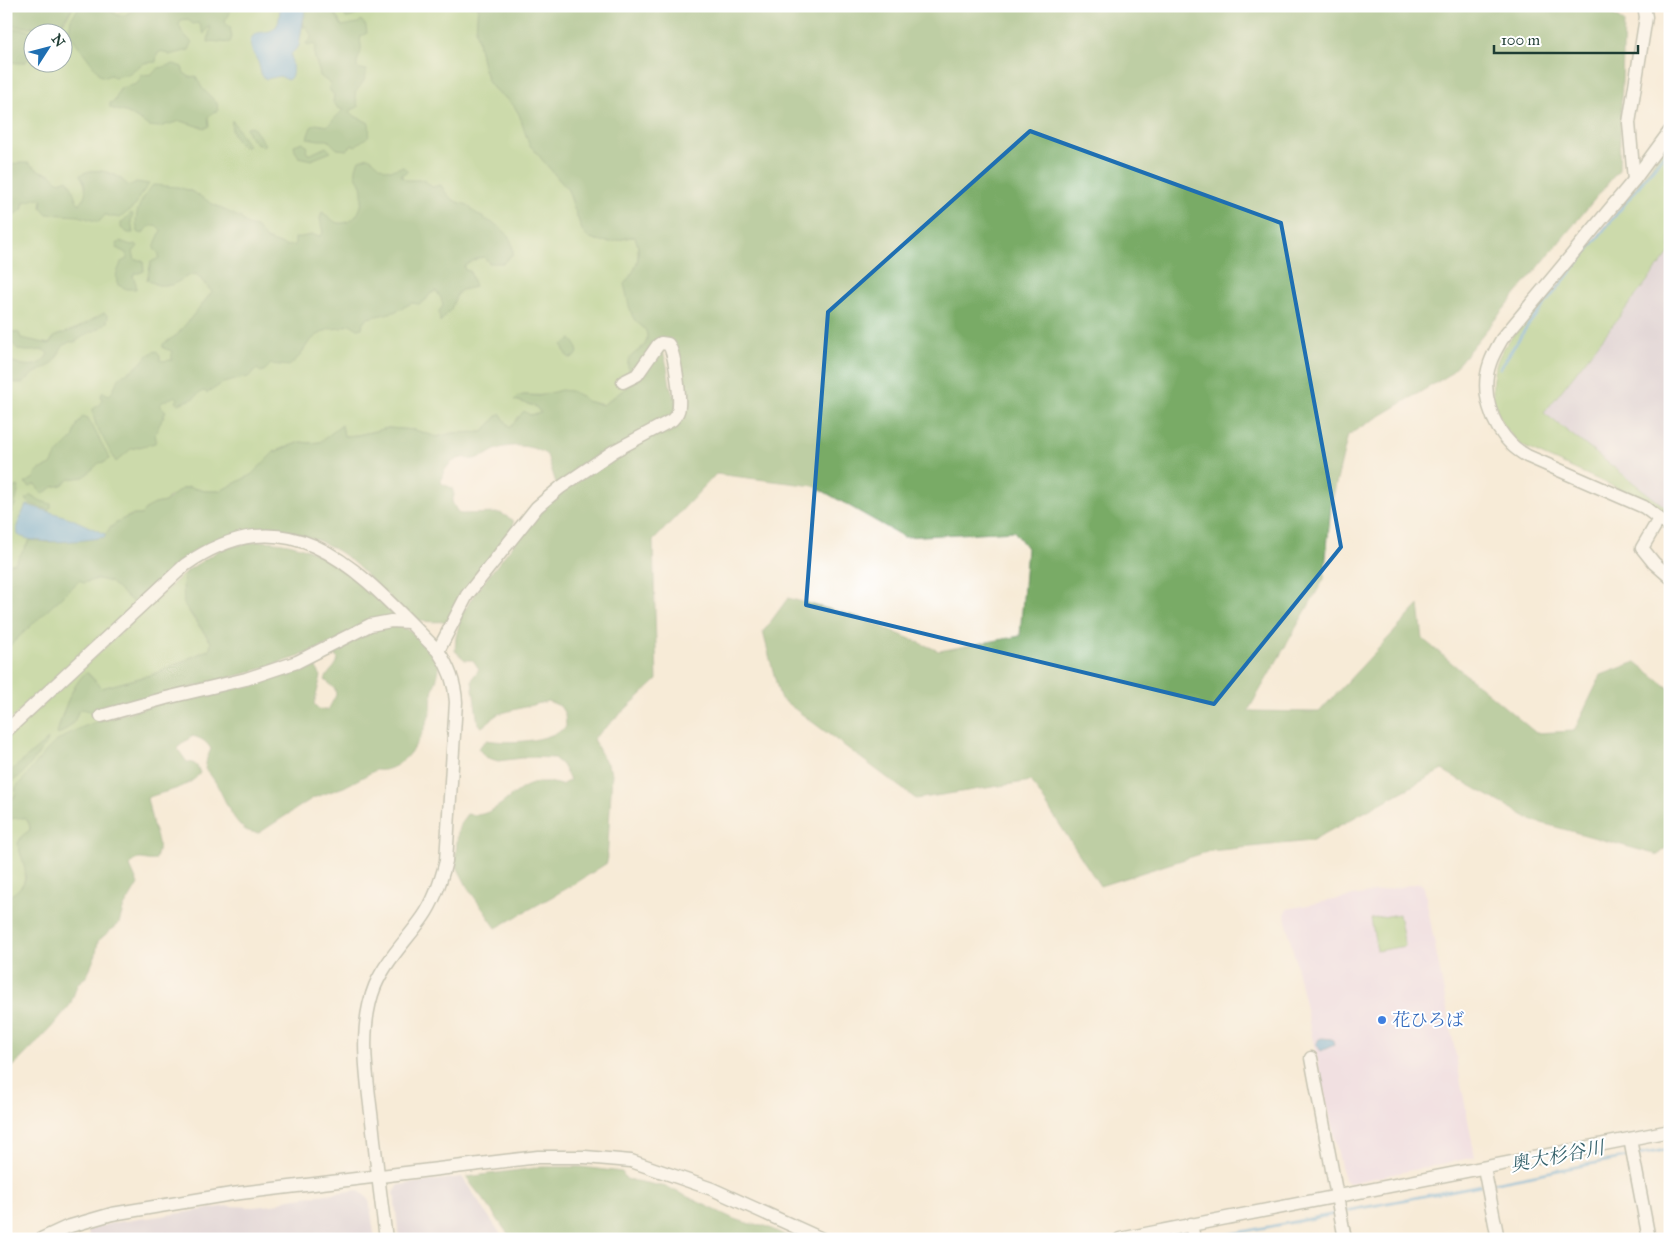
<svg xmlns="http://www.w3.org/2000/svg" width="1676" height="1245" viewBox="0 0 1676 1245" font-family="'IM FELL Great Primer','Noto Serif JP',serif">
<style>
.built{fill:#e8d2ee}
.industrial{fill:#c9bfd7}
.green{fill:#97c675;stroke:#5b8254;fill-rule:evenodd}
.forest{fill:#79ab66;stroke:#4c744d}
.water{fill:#5da6d4;stroke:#3e7284}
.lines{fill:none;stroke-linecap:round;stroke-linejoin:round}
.stream{stroke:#5da6d4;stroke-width:3}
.minor-casing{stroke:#8b9486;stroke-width:15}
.minor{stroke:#fff;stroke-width:12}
.marked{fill:none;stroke:#1f6fb2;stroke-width:4;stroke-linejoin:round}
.shop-dot{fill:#3f7fe0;stroke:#fff;stroke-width:2}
.labels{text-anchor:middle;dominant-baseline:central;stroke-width:4;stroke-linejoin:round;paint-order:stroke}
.shop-label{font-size:18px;fill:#366cbe;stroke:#fff;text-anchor:start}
.water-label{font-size:19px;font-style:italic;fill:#35626c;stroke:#fff}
</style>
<rect width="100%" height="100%" fill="#fff"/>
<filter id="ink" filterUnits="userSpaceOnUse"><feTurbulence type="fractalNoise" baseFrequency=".02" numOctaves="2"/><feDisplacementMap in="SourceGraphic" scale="10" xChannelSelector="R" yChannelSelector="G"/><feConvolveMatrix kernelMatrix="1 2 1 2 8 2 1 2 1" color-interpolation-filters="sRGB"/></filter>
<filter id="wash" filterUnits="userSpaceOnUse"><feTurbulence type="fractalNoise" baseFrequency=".0096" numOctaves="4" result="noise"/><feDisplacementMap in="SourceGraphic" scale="20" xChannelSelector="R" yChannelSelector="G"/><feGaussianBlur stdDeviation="1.12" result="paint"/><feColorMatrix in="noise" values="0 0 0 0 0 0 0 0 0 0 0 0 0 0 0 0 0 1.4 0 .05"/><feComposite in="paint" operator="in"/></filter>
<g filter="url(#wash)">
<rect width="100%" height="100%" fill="#f7ebd7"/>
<path class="built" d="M 1420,883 L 1424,887 L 1475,1157 L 1350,1183 L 1344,1180 L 1285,915 L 1287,909 Z"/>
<g class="industrial">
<path d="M 1670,141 L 1670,514 L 1656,505 L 1522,446 L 1507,342 L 1569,273 Z"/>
<path d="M 462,1177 L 504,1239 L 399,1239 L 394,1193 L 399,1185 Z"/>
<path d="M 358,1190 L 369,1199 L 375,1239 L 89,1239 L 88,1230 L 112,1223 L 229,1206 L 253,1207 L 272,1205 L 289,1199 Z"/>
</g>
<g class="green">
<path d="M 74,6 L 109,6 L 118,12 L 132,6 L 478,6 L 476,31 L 483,66 L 488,81 L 494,89 L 509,101 L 514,106 L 519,114 L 529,144 L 568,190 L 582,230 L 611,242 L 630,237 L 635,237 C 640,249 639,264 632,275 L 648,338 L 645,345 L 633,355 L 638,379 L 603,405 L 586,401 L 582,396 L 523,395 L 527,404 L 535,406 L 541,413 L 518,417 L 515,423 L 510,428 L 500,413 L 483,432 L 453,433 L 436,437 L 415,430 L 388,428 L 358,435 L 344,436 L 342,426 L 320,442 L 310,443 L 300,442 L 274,452 L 251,475 L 220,491 L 205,491 L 189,487 L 169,497 L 165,502 L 155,504 L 141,515 L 131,515 L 109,528 L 135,604 L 6,724 L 6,26 C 19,25 50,31 59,26 C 65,22 70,12 74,6 ZM 32,32 L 62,32 L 62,62 L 32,62 Z"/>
<path d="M 1670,141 L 1670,252 L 1544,413 L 1670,511 L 1670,514 L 1656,505 L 1522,446 C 1500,427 1487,397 1495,368 C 1501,344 1520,328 1536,311 C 1547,298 1558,286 1568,273 C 1604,231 1636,185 1670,141 Z"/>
<path d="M 188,570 C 176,604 192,616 211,642 L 210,649 L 154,674 L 102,688 L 87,672 C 70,689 63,711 57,734 L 60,734 C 68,727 76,723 78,711 L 82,709 L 99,711 L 101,720 L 50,747 L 26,778 L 16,787 L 15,797 L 6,799 L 6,741 L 8,737 Z"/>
<path d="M 20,816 C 26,819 30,822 30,830 L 22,836 L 20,851 L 26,869 L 24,882 L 17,892 L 6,898 L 6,820 Z"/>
<path d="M 1399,914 L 1405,946 L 1377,951 L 1371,919 Z"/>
</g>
<g class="forest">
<path d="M 6,6 L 74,6 L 60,25 C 42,30 24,25 6,26 Z"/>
<path d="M 80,6 L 102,6 L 119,16 L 125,15 L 139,6 L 230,6 C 231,13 229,16 225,20 L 226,25 L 230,27 L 232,37 L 230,42 C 223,44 216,40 208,42 L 210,27 L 208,27 L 204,34 L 199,23 L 193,24 L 187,19 L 181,20 L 179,25 L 182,32 L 192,43 L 189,50 L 169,55 L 162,51 L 157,54 L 156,62 L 144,63 L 132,71 L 129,74 L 115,77 L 110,75 L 106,77 L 101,76 L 69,33 L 71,19 Z"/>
<path d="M 306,6 L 335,6 L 334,12 L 342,26 L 358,23 L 361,20 L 366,26 L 367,33 L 361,36 C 359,42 362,44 361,50 C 360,57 356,60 357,68 L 366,70 C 367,81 360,85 355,93 L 358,107 L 351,110 L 349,112 C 354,117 363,119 369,123 C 370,138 370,135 359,143 C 353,147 359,146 352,145 L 347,150 L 337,149 L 328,140 L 319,140 L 307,138 L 311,127 L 316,124 L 327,126 L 343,110 L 338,108 L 333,102 L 334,95 L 328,88 L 331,84 L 320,76 C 319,65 311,58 316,47 L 314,44 L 308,46 L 306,43 L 311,39 L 311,35 L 306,26 L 304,28 L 303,21 Z"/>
<path d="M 366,6 C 362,12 353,18 346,18 L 341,7 Z"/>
<path d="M 478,6 L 1601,6 L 1624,22 L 1619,170 L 1449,375 L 1348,435 L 1331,505 L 1324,579 L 1248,711 L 1319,712 L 1419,605 L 1423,639 L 1536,733 L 1574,731 L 1601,675 L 1636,662 L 1670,689 L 1670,845 L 1658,855 L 1534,821 L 1442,770 L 1311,841 L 1210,851 L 1100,886 L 1031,781 L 916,799 L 780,698 L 763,632 L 788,598 L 861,618 L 939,651 L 1020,636 L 1027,548 L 1014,531 L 904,537 L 814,486 L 716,474 L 653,541 L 657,680 L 593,739 L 612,773 L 607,863 L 573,885 L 496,928 L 468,888 L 455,863 L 458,831 L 461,822 L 467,814 C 498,822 514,780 546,782 C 551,782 556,784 561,785 L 570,780 L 562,765 L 554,758 L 530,757 L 498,761 L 485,757 L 478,748 L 487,740 C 510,744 547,742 566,727 L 565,714 L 560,706 L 548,701 L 498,714 L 482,727 L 478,724 L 472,681 L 474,676 L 479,669 L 473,660 L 465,660 L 455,651 L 456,637 L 461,616 L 475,593 L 543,507 L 558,494 L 678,417 L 668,339 L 638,371 L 630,372 C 620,352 647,354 647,337 C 648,328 638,325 634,319 C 629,310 627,295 624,284 C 636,270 643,256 635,237 L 630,237 L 611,242 L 600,241 L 587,237 L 582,230 L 568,190 L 529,144 L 519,114 L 514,106 L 509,101 L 494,89 L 488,81 L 483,66 L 476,31 Z"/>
<path d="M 21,29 L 36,32 L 32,32 L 32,37 L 26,41 C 27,45 28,49 29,53 C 31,67 13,63 6,60 L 6,30 Z"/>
<path d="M 174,64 L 182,67 L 184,73 L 190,77 L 196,76 L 202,88 L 217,103 L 218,111 L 213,112 L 208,117 L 209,126 L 205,128 L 180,121 L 159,127 L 149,126 L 128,113 L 110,108 L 110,103 L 115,101 L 120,88 L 137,84 L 142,75 L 152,74 L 159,68 Z"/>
<path d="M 232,120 L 248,146 L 244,147 C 234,139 230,133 232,120 Z"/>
<path d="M 252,126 L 265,144 L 263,146 C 255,145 247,134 246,127 Z"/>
<path d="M 303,142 L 308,147 L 306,151 L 308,154 L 311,154 L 326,147 L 331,152 L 311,160 L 299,157 L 295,151 L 294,145 Z"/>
<path d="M 368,157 C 376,160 380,170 390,170 C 394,170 399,167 403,167 L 408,171 L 401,175 L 405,180 L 424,180 L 432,187 L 441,185 C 446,194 451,200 460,203 C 463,204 466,204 468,205 C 471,207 473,211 476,213 C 494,226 513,228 513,254 L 503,263 L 489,263 L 484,257 L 478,258 L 464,266 L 465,270 L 470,271 L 475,287 L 462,290 L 457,294 L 451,309 L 440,322 L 439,311 L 443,306 L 441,298 L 436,291 L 430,294 L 426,300 L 419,304 L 412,303 L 394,312 L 368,318 L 363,323 L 362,328 L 358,329 L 350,324 L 341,328 L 329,329 L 316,336 L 309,342 L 299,357 L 289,366 L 271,364 L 265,370 L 261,372 L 257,369 L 248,377 L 223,383 L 207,393 L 204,391 C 198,393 198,395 194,398 C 190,401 184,401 179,404 L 176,402 L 178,399 L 176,396 L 164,401 L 159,405 L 166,411 L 155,434 L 156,439 L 155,443 L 131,449 L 116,462 L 96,425 L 92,410 L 100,404 L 102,399 L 101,395 L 103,392 L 109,395 C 115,391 114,384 119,379 C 123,373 130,372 135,368 C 143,363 146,353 157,351 L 160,356 L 160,360 L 162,361 L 172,360 L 172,351 L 163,348 L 163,344 L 177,335 L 212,292 L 196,274 L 188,276 L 172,285 L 158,285 L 147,280 L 151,262 L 159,258 L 159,254 L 154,249 C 155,242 159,237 161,230 L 156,225 L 148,227 L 142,234 L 138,232 C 132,214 142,198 153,185 L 178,187 L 191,191 L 218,207 L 241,218 L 247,225 L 256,227 L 266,239 L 286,246 L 295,245 L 295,238 L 312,235 L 320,236 L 323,233 L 320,218 L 322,212 C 327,215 333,222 338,223 C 359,225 365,202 361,186 C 360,182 357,179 356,175 C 355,169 357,165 359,160 Z"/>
<path d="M 18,163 L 28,163 L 40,171 L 51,174 L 59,182 L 67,179 C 74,187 73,196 79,204 C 89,194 86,185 80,175 C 90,168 106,170 117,176 C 121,178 125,183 129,186 L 136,182 L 149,184 L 139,197 L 136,205 L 120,218 L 105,215 L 99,222 L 79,216 L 47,214 L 41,207 L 42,199 L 40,198 L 24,202 L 22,210 L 6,219 L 6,172 L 10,165 Z"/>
<path d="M 131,213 L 133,214 L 131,221 L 133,233 L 128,233 L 121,228 L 121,223 Z"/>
<path d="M 120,241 L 131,245 L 136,244 L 138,246 L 133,252 L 135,260 L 143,260 L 144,271 L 139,273 L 135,273 L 133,276 L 136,284 L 136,289 L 127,289 L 118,285 C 114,273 118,273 121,262 L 127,259 L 126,253 L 116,248 L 117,244 Z"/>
<path d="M 104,313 L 108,316 L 107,322 L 98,329 L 87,334 L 75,342 L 69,342 L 63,346 L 54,362 L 51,365 L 33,374 L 23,383 L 16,383 L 13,382 L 6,384 L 6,359 C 20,365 38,372 48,354 L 44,350 C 37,350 24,353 18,349 C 13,346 13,341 6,338 L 6,330 L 19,333 L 21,338 L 49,344 L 55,336 L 78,328 Z"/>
<path d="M 571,339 L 576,345 L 578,353 L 574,357 L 570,358 L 566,355 L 562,345 Z"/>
<path d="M 662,350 C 667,361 668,373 670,385 C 673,395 676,401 676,412 L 557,486 L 547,455 C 534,445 510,443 495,450 C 490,452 486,456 481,457 C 477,458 473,460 469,459 C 463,458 468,457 462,458 C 450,460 441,472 441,483 L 452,488 L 454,495 L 452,502 L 457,511 L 461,514 L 500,513 L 513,520 L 514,529 L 448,622 C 439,621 427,623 418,620 C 408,618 367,575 356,565 C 314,526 247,518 198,549 C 175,563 155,586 135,604 L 110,582 L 98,579 L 83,583 L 80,580 L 6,649 L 6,565 L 15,563 L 30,540 L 48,542 L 104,537 C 110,524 127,514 141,515 L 147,508 L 155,504 L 165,502 L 181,489 L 189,487 L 205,491 L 220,491 L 251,475 L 274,452 L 300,442 L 310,443 L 320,442 L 342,425 L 344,436 L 358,435 L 388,428 L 415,430 L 437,437 L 453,433 L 483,432 L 500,413 L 510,428 L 524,411 L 530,415 L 541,413 L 535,406 L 514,400 L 517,397 L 523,395 L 539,396 L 561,390 L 571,391 L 582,396 L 586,401 L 603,405 L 638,379 Z"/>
<path d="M 83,416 L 88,418 L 110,459 L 105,462 L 99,463 L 84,477 L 70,479 L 62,485 L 53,487 L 42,494 L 35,484 L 30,487 L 25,483 L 34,478 C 35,469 43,469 51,465 L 56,455 L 73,438 L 77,425 Z"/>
<path d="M 18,486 L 19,487 L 15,505 L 6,522 L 6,491 L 9,492 L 14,487 Z"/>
<path d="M 31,495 L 41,501 L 51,504 L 51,508 L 49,510 L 30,504 L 26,499 Z"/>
<path d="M 259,541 C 321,541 354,577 396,617 L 295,658 L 244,674 L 99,711 L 92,712 L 82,709 L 78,711 C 76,723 67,729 58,735 L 57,734 C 63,712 70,688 86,672 L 102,688 L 154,674 L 210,649 L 211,642 L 184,604 L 183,584 L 184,577 L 188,570 L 221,549 Z"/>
<path d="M 394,626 C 398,627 404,627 409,630 C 415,633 434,653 437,660 C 442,672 434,683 432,694 C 431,700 432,707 430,713 C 424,735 404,774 376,770 L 344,787 L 313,798 L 259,833 C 252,832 246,832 241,826 C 225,810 222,785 205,769 L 207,758 L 211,749 C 206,741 201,738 192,736 L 177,748 L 187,762 C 196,763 197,765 200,773 C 187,790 166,790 147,798 C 149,807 151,816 153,825 C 157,839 162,846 155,860 C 146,862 143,856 133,861 L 130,866 L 138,884 L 123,909 L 119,923 L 98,941 L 96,954 L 87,976 L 78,983 L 70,1005 L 50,1029 L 6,1074 L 6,898 C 37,881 23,869 18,843 L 22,836 L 30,830 C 30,813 17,818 6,820 L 6,799 L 15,797 L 16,787 C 29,775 37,760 49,748 C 62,735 84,726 101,720 L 307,663 L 315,666 L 321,676 L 314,704 L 319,709 L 328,710 L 336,695 L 335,689 L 325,680 C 328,671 336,668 338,659 L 332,650 L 359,633 Z"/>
<path d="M 48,739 L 47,743 C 35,757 24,778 6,784 L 6,775 Z"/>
<path d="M 542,1167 L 581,1167 L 622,1172 L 626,1179 L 667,1187 L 732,1218 L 750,1224 L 763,1225 L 793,1239 L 515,1239 L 510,1237 L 487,1204 L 471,1184 L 467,1177 Z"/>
</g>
<g class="water">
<path d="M 281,6 L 306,6 C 303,20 301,33 299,46 L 291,54 C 291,62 296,75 288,80 L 280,76 L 266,79 C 259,75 261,69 258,62 C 255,55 246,44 253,36 C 259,29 271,36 277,25 C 280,21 279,12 281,6 Z"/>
<path d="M 27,505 L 70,518 L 105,534 L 105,537 C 83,541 37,546 18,535 L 17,526 L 25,507 Z"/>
<path d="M 1322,1038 L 1332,1039 L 1334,1045 L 1321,1051 L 1316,1044 L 1319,1039 Z"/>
</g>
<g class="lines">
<g class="stream">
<path d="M 1500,368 L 1528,325 L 1670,147"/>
<path d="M 1638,1155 L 1670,1149"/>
<path d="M 1492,1183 L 1627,1157"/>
<path d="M 1346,1211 L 1481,1185"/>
<path d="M 1205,1239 L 1335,1214"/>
</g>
</g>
</g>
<g filter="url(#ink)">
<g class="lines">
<g class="minor-casing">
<g id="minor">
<path d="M 1670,131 L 1634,180 L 1502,339 C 1498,346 1493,354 1490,363 C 1480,391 1491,425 1512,445 C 1516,449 1522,453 1527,456 L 1644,507 L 1670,527"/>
<path d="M 1634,180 L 1629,123 L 1646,17 L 1644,6"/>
<path d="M 1659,519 L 1642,548 L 1654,563 L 1670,577"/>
<path d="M 438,651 L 467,595 L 537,507 L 561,487 L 614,451 L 672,420 C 676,416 679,412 679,406 C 680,394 675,352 668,344 L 661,343 L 658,345 L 637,375 L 623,382"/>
<path d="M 101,716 L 166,698 L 246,679 L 297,662 L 370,625 L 391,621 L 409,622"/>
<path d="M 6,731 L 185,565 C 295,488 364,577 438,651 C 449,667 455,682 456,702 L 446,861 C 441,881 435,900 423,917 C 407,940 386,960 375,986 C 358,1028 367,1078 372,1121 C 376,1161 381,1200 386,1239"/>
<path d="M 1311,1058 L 1345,1239"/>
<path d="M 1630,1139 L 1649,1239"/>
<path d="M 1484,1168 L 1498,1239"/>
<path d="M 1191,1224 L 1194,1239"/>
<path d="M 41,1239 L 67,1227 L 112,1214 L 232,1194 L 538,1157 L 585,1157 L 631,1161 L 712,1189 L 822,1239"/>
<path d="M 1120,1239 L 1670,1131"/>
</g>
</g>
<use href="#minor" class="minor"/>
</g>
</g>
<path d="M0 0H1676V1245H0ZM 1030,131 L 1281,223 L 1341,547 L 1214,704 L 806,605 L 828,312 Z" fill="#f7ebd7" fill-opacity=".55" fill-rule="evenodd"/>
<path class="marked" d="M 1030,131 L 1281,223 L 1341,547 L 1214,704 L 806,605 L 828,312 Z"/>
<circle class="shop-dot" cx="1382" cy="1020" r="5"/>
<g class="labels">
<g class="shop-label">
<text x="1392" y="1020">花ひろば</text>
</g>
<g class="water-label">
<text transform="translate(1557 1156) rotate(-11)">奥大杉谷川</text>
</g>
</g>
<rect width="1676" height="1245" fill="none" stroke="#fff" stroke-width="25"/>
<g transform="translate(48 48) rotate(54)"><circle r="24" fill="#ffffff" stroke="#a5b1ae"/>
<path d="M0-4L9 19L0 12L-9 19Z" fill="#1f6fb2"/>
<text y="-8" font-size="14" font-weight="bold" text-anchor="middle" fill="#1f3d34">N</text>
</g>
<path d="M1494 45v8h144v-8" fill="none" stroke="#1f3d34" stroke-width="2.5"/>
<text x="1501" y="45" font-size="15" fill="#1f3d34" stroke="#ffffff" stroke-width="4" paint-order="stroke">100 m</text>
</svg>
